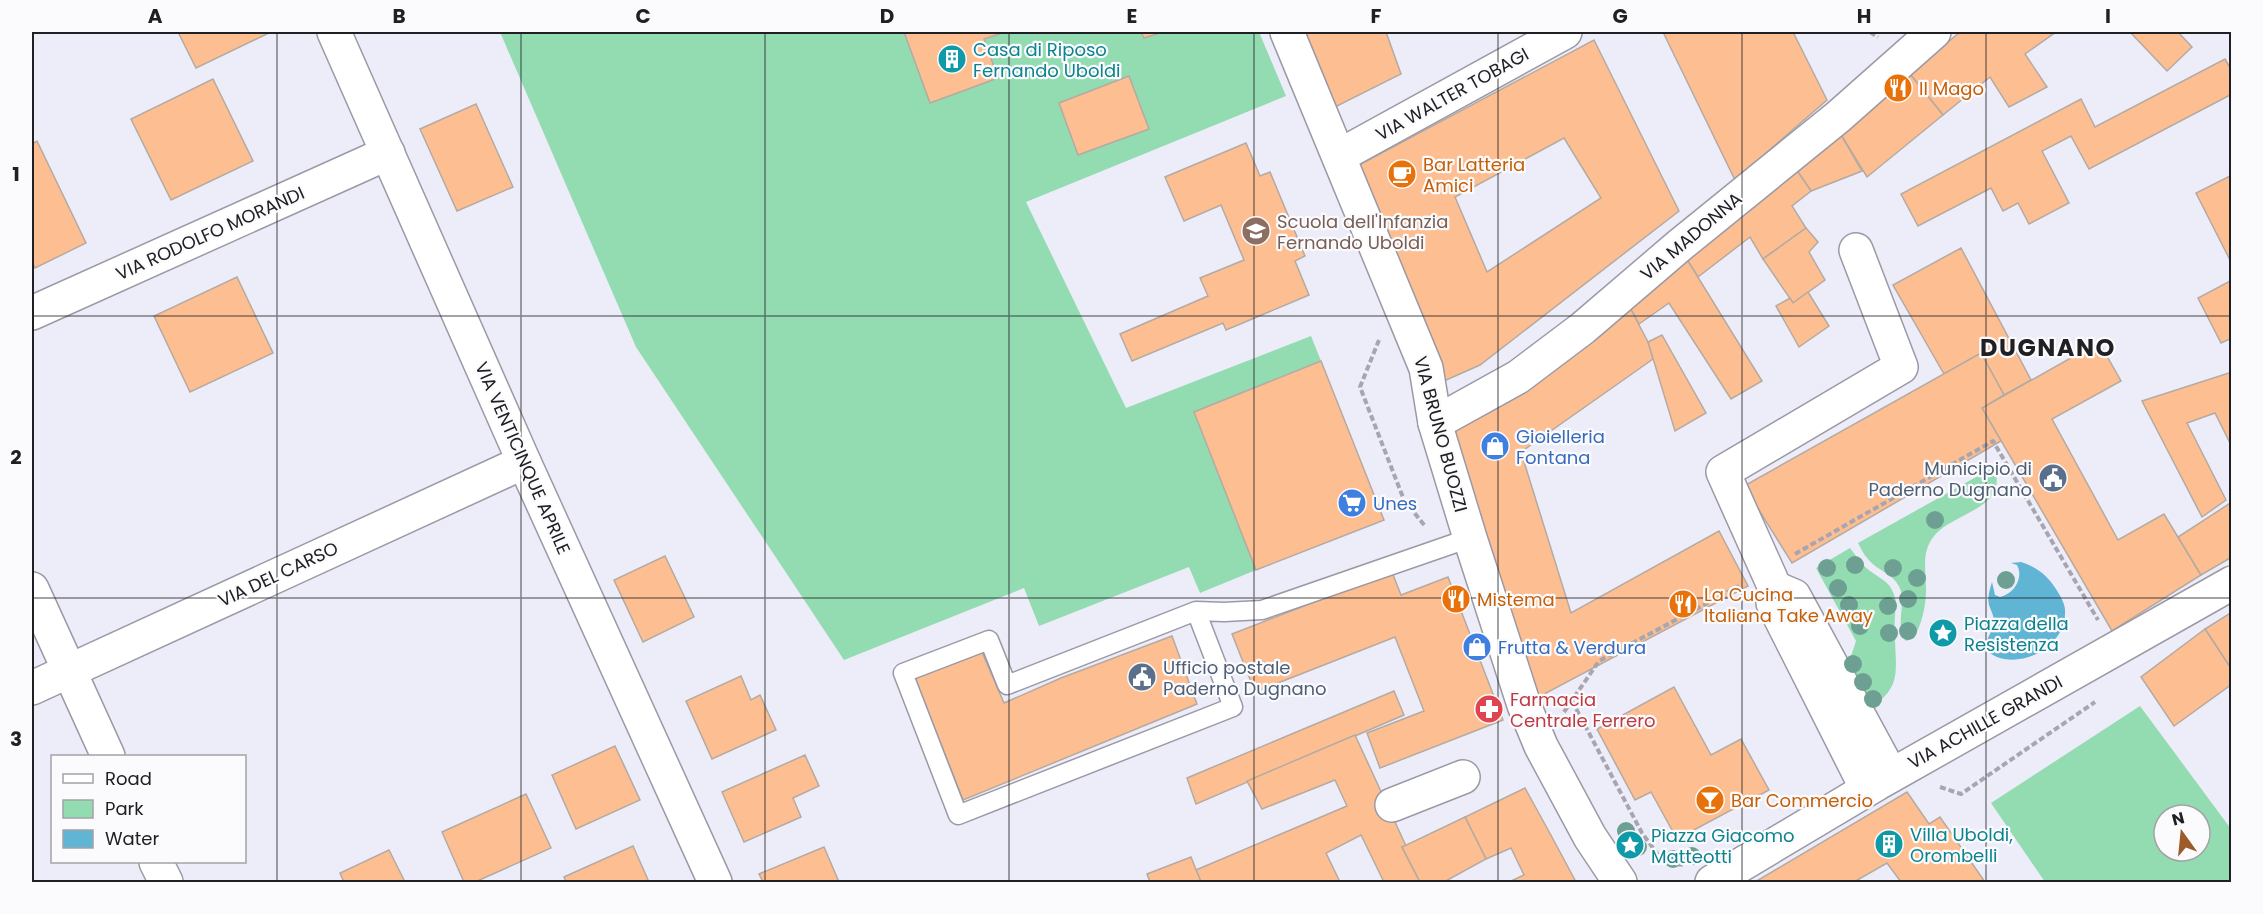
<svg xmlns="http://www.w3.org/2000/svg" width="2263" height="914" viewBox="0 0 2263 914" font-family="Poppins,sans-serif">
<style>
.green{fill:#93dcb2;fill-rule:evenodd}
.water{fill:#60b5d4}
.building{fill:#fdbf91;stroke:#b5aaa2;stroke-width:1.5;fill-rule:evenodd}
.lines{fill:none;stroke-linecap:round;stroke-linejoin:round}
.lane-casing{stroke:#9b99a5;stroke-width:21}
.street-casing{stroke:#9b99a5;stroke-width:36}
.path{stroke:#a7a6b0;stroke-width:4;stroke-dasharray:6 3;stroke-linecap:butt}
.lane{stroke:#fff;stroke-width:18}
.street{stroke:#fff;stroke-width:33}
.tree{fill:#6da092}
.grid{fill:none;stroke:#202024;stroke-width:1.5;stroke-opacity:0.55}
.labels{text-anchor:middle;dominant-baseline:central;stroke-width:4.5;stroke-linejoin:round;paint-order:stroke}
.culture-label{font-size:18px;fill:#0d838f;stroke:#fbfbfd;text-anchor:start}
.food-label{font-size:18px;fill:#c56008;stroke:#fbfbfd;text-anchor:start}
.street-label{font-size:18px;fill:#202024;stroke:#fbfbfd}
.education-label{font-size:18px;fill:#785e54;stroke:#fbfbfd;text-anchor:start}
.shop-label{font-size:18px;fill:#366cbe;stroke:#fbfbfd;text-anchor:start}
.service-label{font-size:18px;fill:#4e5e75;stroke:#fbfbfd;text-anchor:end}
.health-label{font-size:18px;fill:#be3a42;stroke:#fbfbfd;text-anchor:start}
.district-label{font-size:24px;font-weight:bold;letter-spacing:1.5px;fill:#202024;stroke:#fbfbfd}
.neatline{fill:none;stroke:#202024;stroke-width:2}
.grid-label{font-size:20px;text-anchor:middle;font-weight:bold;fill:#202024}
</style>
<rect width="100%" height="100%" fill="#edecf9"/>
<g class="green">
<path d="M 500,32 L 1259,32 L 1286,96 L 1026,202 L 1126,408 L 1311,336 L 1321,361 L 1194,412 L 1256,570 L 1200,593 L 1189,567 L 1039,626 L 1024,588 L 844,660 L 636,347 Z"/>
<path d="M 1994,467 C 2010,509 1953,512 1934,536 C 1921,552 1926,570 1926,589 C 1926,606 1922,623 1914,638 L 1906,641 C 1895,630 1905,606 1901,591 C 1895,573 1878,572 1868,559 C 1864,555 1861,549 1858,543 Z"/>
<path d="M 1850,548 C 1857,557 1863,567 1873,573 C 1887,583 1891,583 1896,601 C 1895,614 1894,627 1895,640 C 1896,671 1901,687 1872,707 L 1848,665 L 1856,641 L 1816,568 Z"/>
<path d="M 2140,706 L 2231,829 L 2231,882 L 2045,882 L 1991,803 ZM 2164,815 L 2200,815 L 2200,851 L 2164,851 Z"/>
</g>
<path class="water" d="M 2021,562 C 2037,567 2047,575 2056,589 C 2060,595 2065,604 2065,610 C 2067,644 2026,668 1997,657 C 1993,655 1988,653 1987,648 C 1984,640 1994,630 1994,622 C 1994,615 1991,611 1989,605 C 1987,597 1990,589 1992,582 L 1995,595 L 2000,597 C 2014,594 2024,578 2017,565 L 2011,563 Z"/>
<g class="building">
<path d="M 178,32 L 271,32 L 196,68 Z"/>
<path d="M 904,32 L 1005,32 L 984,39 L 998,78 L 930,103 Z"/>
<path d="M 1141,32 L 1163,32 L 1144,38 Z"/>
<path d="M 1303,32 L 1386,32 L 1401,74 L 1333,108 Z"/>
<path d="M 1663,32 L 1793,32 L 1827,100 L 1735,180 Z"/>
<path d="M 1960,32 L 2056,32 L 2025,54 L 2047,87 L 2009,107 L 1990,77 L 1943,115 L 1910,74 Z"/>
<path d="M 2130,32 L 2178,32 L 2192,47 L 2167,71 Z"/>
<path d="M 1594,40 L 1679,211 L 1480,365 L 1444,381 L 1359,165 ZM 1564,138 L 1601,198 L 1487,272 L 1455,197 Z"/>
<path d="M 2225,59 L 2232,71 L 2232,94 L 2089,169 L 2071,136 L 2042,151 L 2069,203 L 2029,224 L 2018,203 L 2003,211 L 1991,188 L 1918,226 L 1901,194 L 2081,99 L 2095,127 Z"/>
<path d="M 1910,74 L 1943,115 L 1867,177 L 1840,133 Z"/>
<path d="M 1129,76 L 1149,129 L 1078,155 L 1059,103 Z"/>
<path d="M 213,79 L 253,161 L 171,200 L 131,119 Z"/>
<path d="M 476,104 L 513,187 L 457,211 L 420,129 Z"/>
<path d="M 1840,133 L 1862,171 L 1811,191 L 1796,169 Z"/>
<path d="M 37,141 L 86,243 L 35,268 L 32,261 L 32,144 Z"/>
<path d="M 1246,143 L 1260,176 L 1270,172 L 1305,256 L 1295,261 L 1309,295 L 1226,330 L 1223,323 L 1132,361 L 1120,334 L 1208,296 L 1200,278 L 1244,260 L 1221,205 L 1184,221 L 1165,177 Z"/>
<path d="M 1796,169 L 1811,191 L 1792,206 L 1806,228 L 1763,259 L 1750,237 L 1698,277 L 1683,253 Z"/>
<path d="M 2232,175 L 2232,264 L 2196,193 Z"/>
<path d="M 1806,228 L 1818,242 L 1809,252 L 1825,280 L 1793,303 L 1763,259 Z"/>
<path d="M 1961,248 L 2031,380 L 2004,395 L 1981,353 L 1944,374 L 1893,285 Z"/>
<path d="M 1683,253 L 1762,381 L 1731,399 L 1669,303 L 1639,324 L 1625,298 Z"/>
<path d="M 237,277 L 273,353 L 190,392 L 154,316 Z"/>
<path d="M 2232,280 L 2232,338 L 2221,343 L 2198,298 Z"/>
<path d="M 1808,292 L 1829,326 L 1799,347 L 1776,306 L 1790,298 L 1793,303 Z"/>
<path d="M 1627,302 L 1648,342 L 1653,359 L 1521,452 L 1571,613 L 1719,531 L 1748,586 L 1535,699 L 1450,422 Z"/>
<path d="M 1662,335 L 1706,413 L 1675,431 L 1648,342 Z"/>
<path d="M 2099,342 L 2121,381 L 2052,419 L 2118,540 L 2164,514 L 2201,575 L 2112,631 L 1982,408 Z"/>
<path d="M 1981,353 L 2004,395 L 1982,408 L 2001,441 L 1792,563 L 1744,486 Z"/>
<path d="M 1321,361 L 1384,520 L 1256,570 L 1194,412 Z"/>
<path d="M 2232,372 L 2232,447 L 2215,413 L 2187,423 L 2226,500 L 2202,517 L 2142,401 Z"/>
<path d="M 2232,502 L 2232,557 L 2201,575 L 2178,537 Z"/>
<path d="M 665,556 L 694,617 L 643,642 L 614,580 Z"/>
<path d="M 1392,572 L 1401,595 L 1448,577 L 1503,720 L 1380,768 L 1367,733 L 1424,711 L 1395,637 L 1255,692 L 1232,634 Z"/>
<path d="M 2232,612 L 2232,670 L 2205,629 Z"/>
<path d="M 2205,629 L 2232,670 L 2232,684 L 2174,726 L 2141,677 Z"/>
<path d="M 1172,636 L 1197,704 L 963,800 L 915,678 L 982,652 L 1004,703 L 1061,678 Z"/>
<path d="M 741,676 L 751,700 L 760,695 L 776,730 L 712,759 L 686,701 Z"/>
<path d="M 1674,687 L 1711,755 L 1741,739 L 1769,790 L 1677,839 L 1651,792 L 1635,800 L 1597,729 Z"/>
<path d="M 1394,691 L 1404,715 L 1196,804 L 1187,778 Z"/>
<path d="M 1355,735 L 1406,846 L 1402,847 L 1420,882 L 1384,882 L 1361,835 L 1326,853 L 1340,882 L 1201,882 L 1196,870 L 1347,806 L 1335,780 L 1262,809 L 1247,781 Z"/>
<path d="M 615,746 L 640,800 L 576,829 L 552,775 Z"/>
<path d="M 805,755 L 819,786 L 793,798 L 801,817 L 744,842 L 722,792 Z"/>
<path d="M 1525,788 L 1553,839 L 1576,882 L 1509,882 L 1524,875 L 1511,848 L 1486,859 L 1465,817 Z"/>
<path d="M 1907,792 L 1929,824 L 1940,817 L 1985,882 L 1901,882 L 1887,863 L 1854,882 L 1755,882 Z"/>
<path d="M 526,794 L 551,848 L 475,882 L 464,882 L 442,832 Z"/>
<path d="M 1465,817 L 1486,859 L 1444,882 L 1420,882 L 1402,847 Z"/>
<path d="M 633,846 L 649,882 L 566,882 L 564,877 Z"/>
<path d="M 824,847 L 839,882 L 763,882 L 759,874 Z"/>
<path d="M 389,850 L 405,882 L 344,882 L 340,873 Z"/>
<path d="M 1191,857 L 1201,882 L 1150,882 L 1147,874 Z"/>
</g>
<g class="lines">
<g class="lane-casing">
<path id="lane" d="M 1196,611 L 1233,707 L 958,815 L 903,673 L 989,640 L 1007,685 L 1196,611 L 1224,612 L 1262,610 L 1470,538"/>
</g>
<g class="street-casing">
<g id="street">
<path d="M 334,32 L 524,462 L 715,882"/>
<path d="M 1287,32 L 1426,368 L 1435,423 L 1470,538 L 1524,705 L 1541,746 L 1590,837 L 1620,882"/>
<path d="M 1339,156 L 1565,32"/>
<path d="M 32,313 L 388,153"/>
<path d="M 1435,423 L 1518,377 L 1583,328 L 1680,245 L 1838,117 L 1934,32"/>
<path d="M 1775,588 L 1723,472 L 1901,367 L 1856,250"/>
<path d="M 32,589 L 108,756"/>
<path d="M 32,688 L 524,462"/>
<path d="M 1867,789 L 1773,603 L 1775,588 L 1794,596 L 1891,775"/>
<path d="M 1392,805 L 1463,777"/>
<path d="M 156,862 L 166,882"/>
<path d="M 1712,882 L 1878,783 L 2232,583"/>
</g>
</g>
<g class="path">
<path d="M 1870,32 L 1878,37"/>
<path d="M 1379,340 L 1360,387 L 1404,500 L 1425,526"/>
<path d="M 1795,554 L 1993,441 L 2098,620"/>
<path d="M 1572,701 L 1642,833 L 1659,856 L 1673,864 L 1685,865"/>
<path d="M 1564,712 L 1599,661 L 1739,586"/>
<path d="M 1940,787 L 1961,794 L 2095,702"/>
</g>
<use href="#lane" class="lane"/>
<use href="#street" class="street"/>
</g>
<g class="tree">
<circle cx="1935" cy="520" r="9"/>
<circle cx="1855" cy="565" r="9"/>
<circle cx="1827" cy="568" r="9"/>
<circle cx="1893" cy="568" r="9"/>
<circle cx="1917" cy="578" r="9"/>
<circle cx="2006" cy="580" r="9"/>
<circle cx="1838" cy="588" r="9"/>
<circle cx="1908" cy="599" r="9"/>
<circle cx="1849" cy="605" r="9"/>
<circle cx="1888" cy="606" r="9"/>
<circle cx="1860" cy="626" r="9"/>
<circle cx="1908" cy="631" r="9"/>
<circle cx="1889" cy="633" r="9"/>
<circle cx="1853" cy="664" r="9"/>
<circle cx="1863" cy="682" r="9"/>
<circle cx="1873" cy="699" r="9"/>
<circle cx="1626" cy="831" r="9"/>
<circle cx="1638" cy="847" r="9"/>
<circle cx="1692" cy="856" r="9"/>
<circle cx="1673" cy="859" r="9"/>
</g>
<path class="grid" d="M 277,32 L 277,882M 521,32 L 521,882M 765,32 L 765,882M 1009,32 L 1009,882M 1254,32 L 1254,882M 1498,32 L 1498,882M 1742,32 L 1742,882M 1986,32 L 1986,882M 32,316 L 2232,316M 32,598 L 2232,598"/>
<defs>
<g id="building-disc" transform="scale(1.5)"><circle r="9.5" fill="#0f9aa8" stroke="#fbfbfd"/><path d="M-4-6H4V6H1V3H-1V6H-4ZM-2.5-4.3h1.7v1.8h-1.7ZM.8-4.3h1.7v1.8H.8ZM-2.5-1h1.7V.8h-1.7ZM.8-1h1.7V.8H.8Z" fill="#fff"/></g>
<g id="restaurant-disc" transform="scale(1.5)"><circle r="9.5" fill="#e8710a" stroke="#fbfbfd"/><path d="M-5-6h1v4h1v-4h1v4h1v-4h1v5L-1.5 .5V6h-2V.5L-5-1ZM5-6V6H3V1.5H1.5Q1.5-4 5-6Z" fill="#fff"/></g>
<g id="cafe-disc" transform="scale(1.5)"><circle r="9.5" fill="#e8710a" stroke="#fbfbfd"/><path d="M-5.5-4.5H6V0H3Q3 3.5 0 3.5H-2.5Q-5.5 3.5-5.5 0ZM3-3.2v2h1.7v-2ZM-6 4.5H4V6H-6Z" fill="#fff"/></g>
<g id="school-disc" transform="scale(1.5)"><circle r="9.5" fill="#8d6e63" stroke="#fbfbfd"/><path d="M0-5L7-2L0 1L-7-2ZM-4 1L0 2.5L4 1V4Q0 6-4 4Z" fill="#fff"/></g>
<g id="shop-disc" transform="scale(1.5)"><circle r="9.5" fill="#3f7fe0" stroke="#fbfbfd"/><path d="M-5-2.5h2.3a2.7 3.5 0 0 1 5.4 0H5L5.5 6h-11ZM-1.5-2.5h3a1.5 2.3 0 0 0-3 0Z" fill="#fff"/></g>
<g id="civic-disc" transform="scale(1.5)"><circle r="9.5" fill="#5c6f8a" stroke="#fbfbfd"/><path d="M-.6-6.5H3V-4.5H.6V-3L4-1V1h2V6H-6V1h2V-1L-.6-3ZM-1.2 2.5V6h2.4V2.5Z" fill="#fff"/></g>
<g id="supermarket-disc" transform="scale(1.5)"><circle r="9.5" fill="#3f7fe0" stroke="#fbfbfd"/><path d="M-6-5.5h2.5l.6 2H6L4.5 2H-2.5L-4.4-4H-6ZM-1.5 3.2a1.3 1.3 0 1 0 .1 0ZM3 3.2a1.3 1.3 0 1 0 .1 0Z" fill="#fff"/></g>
<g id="sight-disc" transform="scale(1.5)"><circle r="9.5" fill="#0f9aa8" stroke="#fbfbfd"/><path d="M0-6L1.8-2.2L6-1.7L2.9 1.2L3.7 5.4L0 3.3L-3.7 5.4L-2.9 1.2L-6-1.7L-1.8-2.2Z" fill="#fff"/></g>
<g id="pharmacy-disc" transform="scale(1.5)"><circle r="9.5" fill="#e0444e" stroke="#fbfbfd"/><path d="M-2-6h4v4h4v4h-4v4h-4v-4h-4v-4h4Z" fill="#fff"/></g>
<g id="bar-disc" transform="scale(1.5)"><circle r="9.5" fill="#e8710a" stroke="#fbfbfd"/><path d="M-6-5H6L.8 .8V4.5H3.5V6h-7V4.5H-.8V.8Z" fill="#fff"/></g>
</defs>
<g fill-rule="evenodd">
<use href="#building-disc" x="952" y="59"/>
<use href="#restaurant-disc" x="1898" y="88"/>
<use href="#cafe-disc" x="1402" y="174"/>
<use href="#school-disc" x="1256" y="231"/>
<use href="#shop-disc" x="1495" y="446"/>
<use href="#civic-disc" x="2053" y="478"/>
<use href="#supermarket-disc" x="1352" y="503"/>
<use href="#restaurant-disc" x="1456" y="599"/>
<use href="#restaurant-disc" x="1683" y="604"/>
<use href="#sight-disc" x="1943" y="633"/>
<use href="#shop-disc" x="1477" y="647"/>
<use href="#civic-disc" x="1142" y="677"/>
<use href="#pharmacy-disc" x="1489" y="709"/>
<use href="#bar-disc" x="1710" y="800"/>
<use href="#building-disc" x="1889" y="844"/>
<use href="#sight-disc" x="1630" y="845"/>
</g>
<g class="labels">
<g class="culture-label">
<text x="973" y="49">Casa di Riposo<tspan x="973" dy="21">Fernando Uboldi</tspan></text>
<text x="1964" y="623">Piazza della<tspan x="1964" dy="21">Resistenza</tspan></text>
<text x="1910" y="834">Villa Uboldi,<tspan x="1910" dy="21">Orombelli</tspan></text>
<text x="1651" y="835">Piazza Giacomo<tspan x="1651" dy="21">Matteotti</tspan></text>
</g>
<g class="food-label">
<text x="1919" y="88">Il Mago</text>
<text x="1423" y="164">Bar Latteria<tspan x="1423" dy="21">Amici</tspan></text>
<text x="1704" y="594">La Cucina<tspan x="1704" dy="21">Italiana Take Away</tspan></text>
<text x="1477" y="599">Mistema</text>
<text x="1731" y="800">Bar Commercio</text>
</g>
<g class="street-label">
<text transform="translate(1452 94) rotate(-29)">VIA WALTER TOBAGI</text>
<text transform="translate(210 233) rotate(-24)">VIA RODOLFO MORANDI</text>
<text transform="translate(1691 236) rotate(-40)">VIA MADONNA</text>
<text transform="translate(1441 434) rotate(75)">VIA BRUNO BUOZZI</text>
<text transform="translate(523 458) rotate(66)">VIA VENTICINQUE APRILE</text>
<text transform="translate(278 574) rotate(-25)">VIA DEL CARSO</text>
<text transform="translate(1985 722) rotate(-29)">VIA ACHILLE GRANDI</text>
</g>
<g class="education-label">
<text x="1277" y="221">Scuola dell'Infanzia<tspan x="1277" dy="21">Fernando Uboldi</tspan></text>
</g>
<g class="shop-label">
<text x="1516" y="436">Gioielleria<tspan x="1516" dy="21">Fontana</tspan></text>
<text x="1373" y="503">Unes</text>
<text x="1498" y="647">Frutta &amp; Verdura</text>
</g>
<g class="service-label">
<text x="2032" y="468">Municipio di<tspan x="2032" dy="21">Paderno Dugnano</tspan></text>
<text x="1163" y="667" text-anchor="start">Ufficio postale<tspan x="1163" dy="21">Paderno Dugnano</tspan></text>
</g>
<g class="health-label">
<text x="1510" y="699">Farmacia<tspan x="1510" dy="21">Centrale Ferrero</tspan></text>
</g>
<g class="district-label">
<text x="2048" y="347">DUGNANO</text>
</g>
</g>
<rect width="2263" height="914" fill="none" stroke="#fbfbfd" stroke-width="66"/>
<rect x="51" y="755" width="195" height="108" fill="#fbfbfd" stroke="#a3a3a6" stroke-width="1.5"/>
<rect x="63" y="774" width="30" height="9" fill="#ffffff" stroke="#a3a3a6" stroke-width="1.5"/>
<text x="105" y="785" font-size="18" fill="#202024">Road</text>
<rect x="63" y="800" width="30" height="18" fill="#93dcb2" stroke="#a3a3a6" stroke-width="1.5"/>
<text x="105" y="815" font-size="18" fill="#202024">Park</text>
<rect x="63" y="830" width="30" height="18" fill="#60b5d4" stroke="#a3a3a6" stroke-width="1.5"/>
<text x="105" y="845" font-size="18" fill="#202024">Water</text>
<g transform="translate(2182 833) rotate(345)"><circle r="28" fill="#fbfbfd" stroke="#a3a3a6" stroke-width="1.5"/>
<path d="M0-4.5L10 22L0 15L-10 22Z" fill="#9e5b2a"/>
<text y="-9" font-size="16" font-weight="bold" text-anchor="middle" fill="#202024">N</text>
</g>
<rect x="33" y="33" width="2197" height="848" class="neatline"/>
<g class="grid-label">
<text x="155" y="23">A</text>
<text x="399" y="23">B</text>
<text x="643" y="23">C</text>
<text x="887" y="23">D</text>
<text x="1132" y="23">E</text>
<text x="1376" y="23">F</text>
<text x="1620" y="23">G</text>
<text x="1864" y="23">H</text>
<text x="2108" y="23">I</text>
<text x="16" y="181">1</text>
<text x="16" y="464">2</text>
<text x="16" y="746">3</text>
</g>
</svg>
